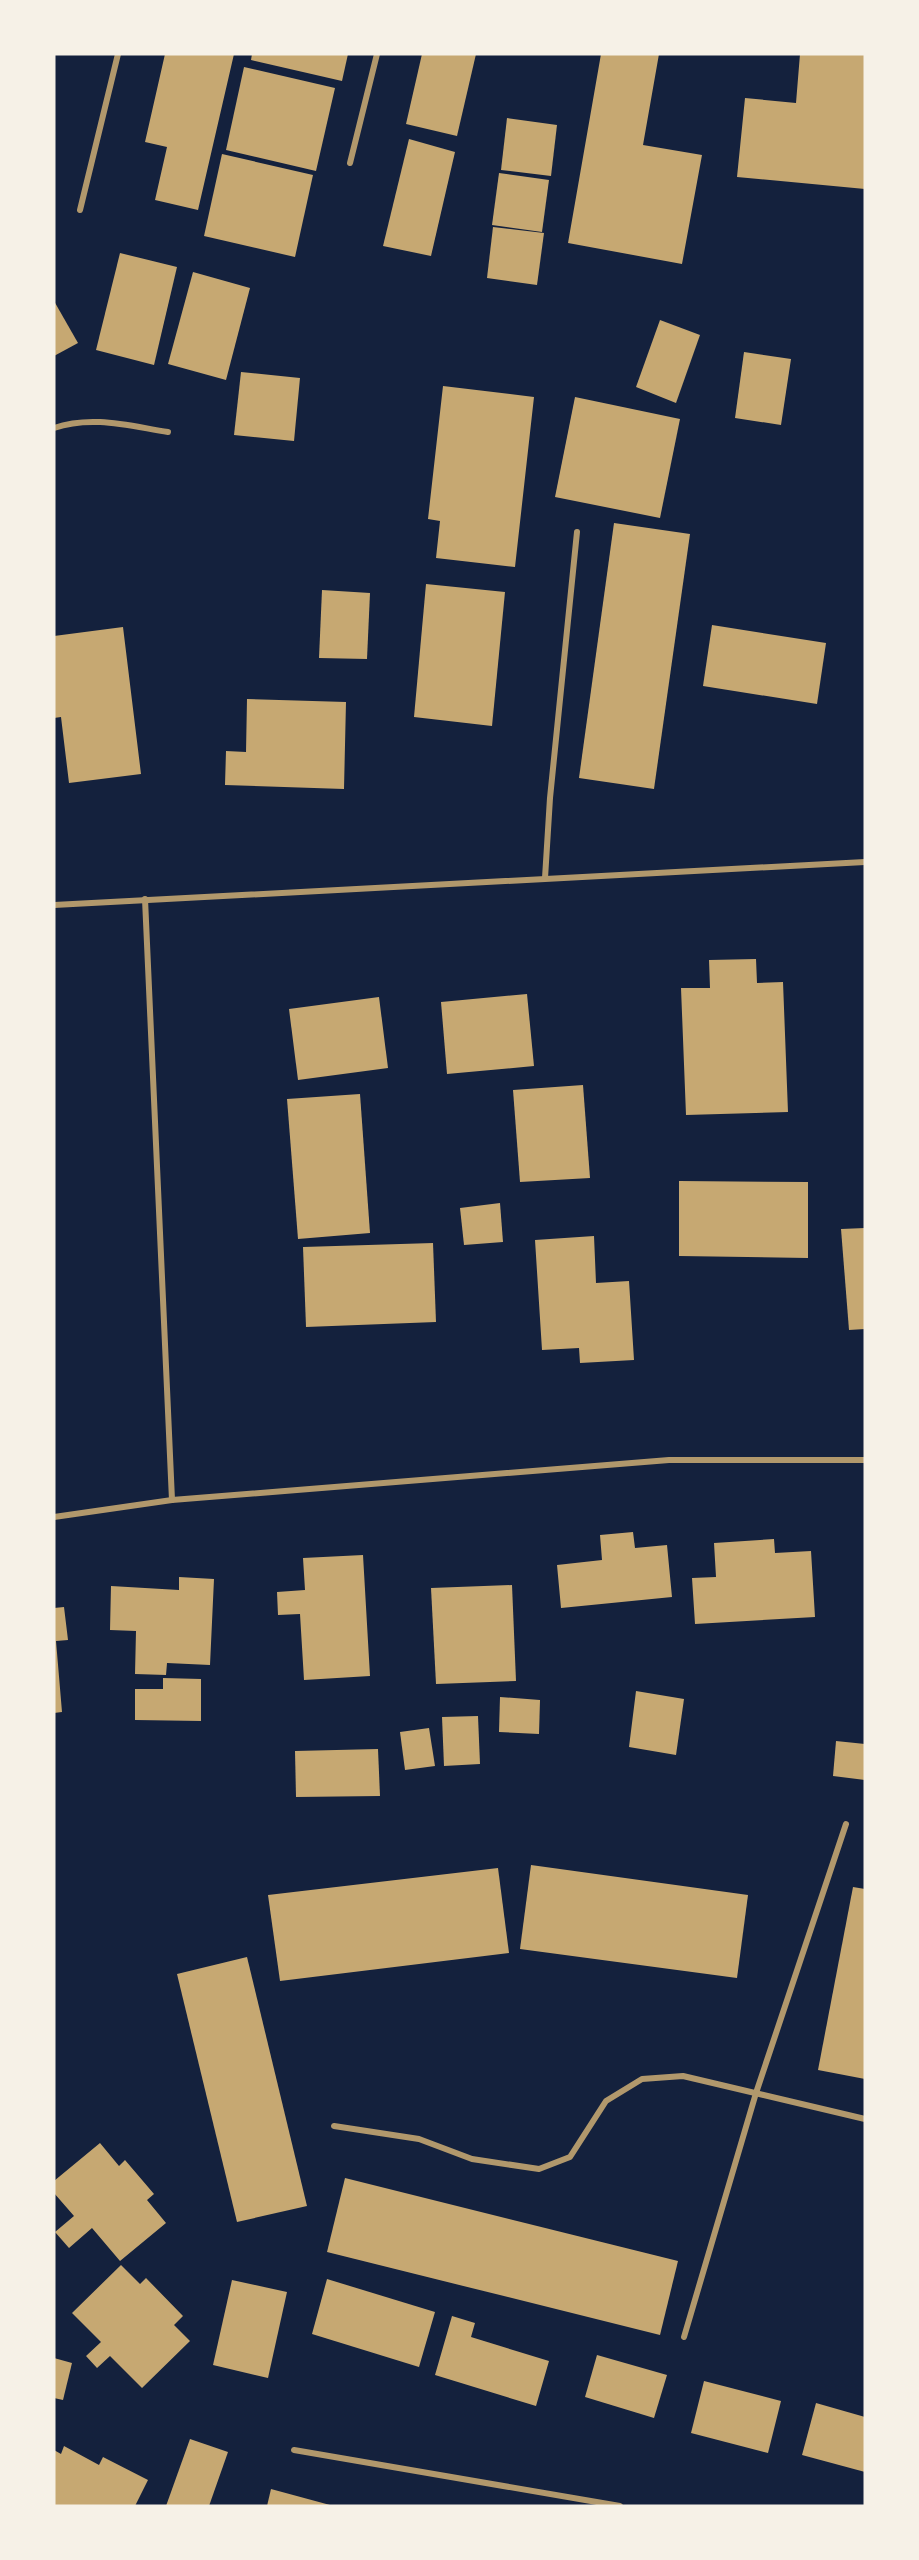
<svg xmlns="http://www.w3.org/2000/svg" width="919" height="2560" viewBox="0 0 919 2560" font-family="Mulish,sans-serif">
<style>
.building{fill:#c6a872}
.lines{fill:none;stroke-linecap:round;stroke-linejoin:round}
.minor{stroke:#b1986c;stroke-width:6}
</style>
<rect width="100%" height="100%" fill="#14213d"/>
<g class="building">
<path d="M 165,54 L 234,54 L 198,210 L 155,200 L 167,147 L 145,142 Z"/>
<path d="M 252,54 L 348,54 L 342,81 L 251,60 Z"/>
<path d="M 422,54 L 476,54 L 457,136 L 406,124 Z"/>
<path d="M 601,54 L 659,54 L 643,145 L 702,155 L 682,264 L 568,243 Z"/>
<path d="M 800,54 L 865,54 L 865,189 L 737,177 L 745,98 L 796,103 Z"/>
<path d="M 244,67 L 335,88 L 316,171 L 226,150 Z"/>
<path d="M 507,118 L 557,125 L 551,176 L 501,170 Z"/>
<path d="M 409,139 L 455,152 L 431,256 L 383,246 Z"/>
<path d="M 222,154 L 313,175 L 295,257 L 204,236 Z"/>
<path d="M 499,173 L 549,180 L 542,232 L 492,225 Z"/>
<path d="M 493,227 L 544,233 L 537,285 L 487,278 Z"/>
<path d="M 120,253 L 177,267 L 154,365 L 96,350 Z"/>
<path d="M 193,272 L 250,288 L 226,380 L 168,364 Z"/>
<path d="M 54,301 L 78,343 L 54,356 Z"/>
<path d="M 660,320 L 700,335 L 676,403 L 636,387 Z"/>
<path d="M 744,352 L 791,359 L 781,425 L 735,418 Z"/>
<path d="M 241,372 L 300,378 L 294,441 L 234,435 Z"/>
<path d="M 443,386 L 534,397 L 515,567 L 436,558 L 440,521 L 428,519 Z"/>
<path d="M 575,397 L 680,419 L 660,518 L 555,497 Z"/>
<path d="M 614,523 L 690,534 L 654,789 L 579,778 Z"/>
<path d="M 426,584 L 505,592 L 492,726 L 414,717 Z"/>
<path d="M 322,590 L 370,593 L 367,659 L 319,658 Z"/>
<path d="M 712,625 L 826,643 L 817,704 L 703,686 Z"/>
<path d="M 123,627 L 141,774 L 69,783 L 61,717 L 54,718 L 54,636 Z"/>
<path d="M 247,699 L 346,702 L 344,789 L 225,785 L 226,751 L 246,752 Z"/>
<path d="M 756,959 L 757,983 L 783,982 L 788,1112 L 686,1115 L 681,988 L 710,988 L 709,960 Z"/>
<path d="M 527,994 L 534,1066 L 447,1074 L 441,1002 Z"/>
<path d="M 379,997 L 388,1068 L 298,1080 L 289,1009 Z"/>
<path d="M 583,1085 L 590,1178 L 520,1182 L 513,1090 Z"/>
<path d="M 360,1094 L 370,1233 L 298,1239 L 287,1099 Z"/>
<path d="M 679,1181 L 808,1182 L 808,1258 L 679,1256 Z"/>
<path d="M 500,1203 L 503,1242 L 464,1245 L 460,1208 Z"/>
<path d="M 865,1228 L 865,1329 L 849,1330 L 841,1229 Z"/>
<path d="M 594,1236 L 596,1283 L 629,1281 L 634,1360 L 580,1363 L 579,1348 L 542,1350 L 535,1240 Z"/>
<path d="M 433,1243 L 436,1322 L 306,1327 L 303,1247 Z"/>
<path d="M 633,1532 L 635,1548 L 667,1545 L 672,1597 L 561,1608 L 557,1565 L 602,1560 L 600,1535 Z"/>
<path d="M 774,1539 L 775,1553 L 811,1551 L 815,1617 L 695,1624 L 692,1578 L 716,1577 L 714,1543 Z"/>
<path d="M 363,1555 L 370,1676 L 304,1680 L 300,1614 L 278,1615 L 277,1592 L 305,1590 L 303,1558 Z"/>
<path d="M 179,1577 L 214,1579 L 210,1665 L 167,1663 L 166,1675 L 135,1674 L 136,1631 L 110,1630 L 111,1586 L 179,1590 Z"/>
<path d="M 512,1585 L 516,1681 L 436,1684 L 431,1588 Z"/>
<path d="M 64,1607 L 68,1640 L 56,1641 L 62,1712 L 54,1713 L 54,1608 Z"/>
<path d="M 163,1678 L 201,1679 L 201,1721 L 135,1720 L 135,1689 L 163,1689 Z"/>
<path d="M 636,1691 L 684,1699 L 676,1755 L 629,1747 Z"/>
<path d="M 500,1697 L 540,1700 L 539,1734 L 499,1732 Z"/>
<path d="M 478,1716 L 480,1764 L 444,1766 L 442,1717 Z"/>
<path d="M 429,1728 L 435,1766 L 405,1770 L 400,1732 Z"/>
<path d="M 836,1741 L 865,1744 L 865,1780 L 833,1776 Z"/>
<path d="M 378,1749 L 380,1796 L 296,1797 L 295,1751 Z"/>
<path d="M 531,1865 L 748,1895 L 737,1978 L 520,1949 Z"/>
<path d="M 498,1868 L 509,1953 L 280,1981 L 268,1895 Z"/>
<path d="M 853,1887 L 865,1889 L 865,2079 L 818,2070 Z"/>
<path d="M 247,1957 L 307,2206 L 237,2222 L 177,1974 Z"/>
<path d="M 100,2143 L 119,2166 L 125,2160 L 154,2194 L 147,2200 L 166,2223 L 120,2261 L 92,2228 L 69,2248 L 55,2232 L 74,2216 L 54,2193 L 54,2181 Z"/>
<path d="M 345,2178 L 678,2261 L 660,2335 L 327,2252 Z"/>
<path d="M 121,2265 L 140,2284 L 146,2278 L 183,2316 L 174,2325 L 190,2341 L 142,2388 L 110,2356 L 97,2368 L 86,2356 L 101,2342 L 72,2313 Z"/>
<path d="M 327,2279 L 435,2312 L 419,2367 L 312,2334 Z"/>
<path d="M 232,2280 L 287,2292 L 268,2378 L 213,2365 Z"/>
<path d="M 452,2316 L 475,2323 L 471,2337 L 549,2361 L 536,2406 L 435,2375 Z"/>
<path d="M 597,2355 L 667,2375 L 654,2418 L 585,2397 Z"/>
<path d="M 54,2358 L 72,2363 L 63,2400 L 54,2398 Z"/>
<path d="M 704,2381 L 781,2401 L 768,2453 L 691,2433 Z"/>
<path d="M 816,2403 L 865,2417 L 865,2472 L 802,2455 Z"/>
<path d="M 190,2439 L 228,2452 L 209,2506 L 166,2506 Z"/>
<path d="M 64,2446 L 99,2465 L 103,2457 L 148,2480 L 135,2506 L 54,2506 L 54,2450 L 61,2454 Z"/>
<path d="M 271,2489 L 330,2505 L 330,2506 L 267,2506 Z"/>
</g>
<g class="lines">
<g class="minor">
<path d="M 350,163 L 377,54"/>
<path d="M 80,210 L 118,54"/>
<path d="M 54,428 C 92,415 129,426 168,432"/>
<path d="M 545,878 L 550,798 L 577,532"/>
<path d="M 145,899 L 172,1500"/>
<path d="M 54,905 L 865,862"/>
<path d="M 54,1517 L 172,1500 L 669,1460 L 865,1460"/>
<path d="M 334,2126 L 419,2139 L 472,2159 L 539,2169 L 570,2157 L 606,2101 L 642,2079 L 683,2076 L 865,2119"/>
<path d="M 684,2337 L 756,2093 L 846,1824"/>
<path d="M 294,2450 L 620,2506"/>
</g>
</g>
<rect width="919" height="2560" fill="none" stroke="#f6f1e7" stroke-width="111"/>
</svg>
